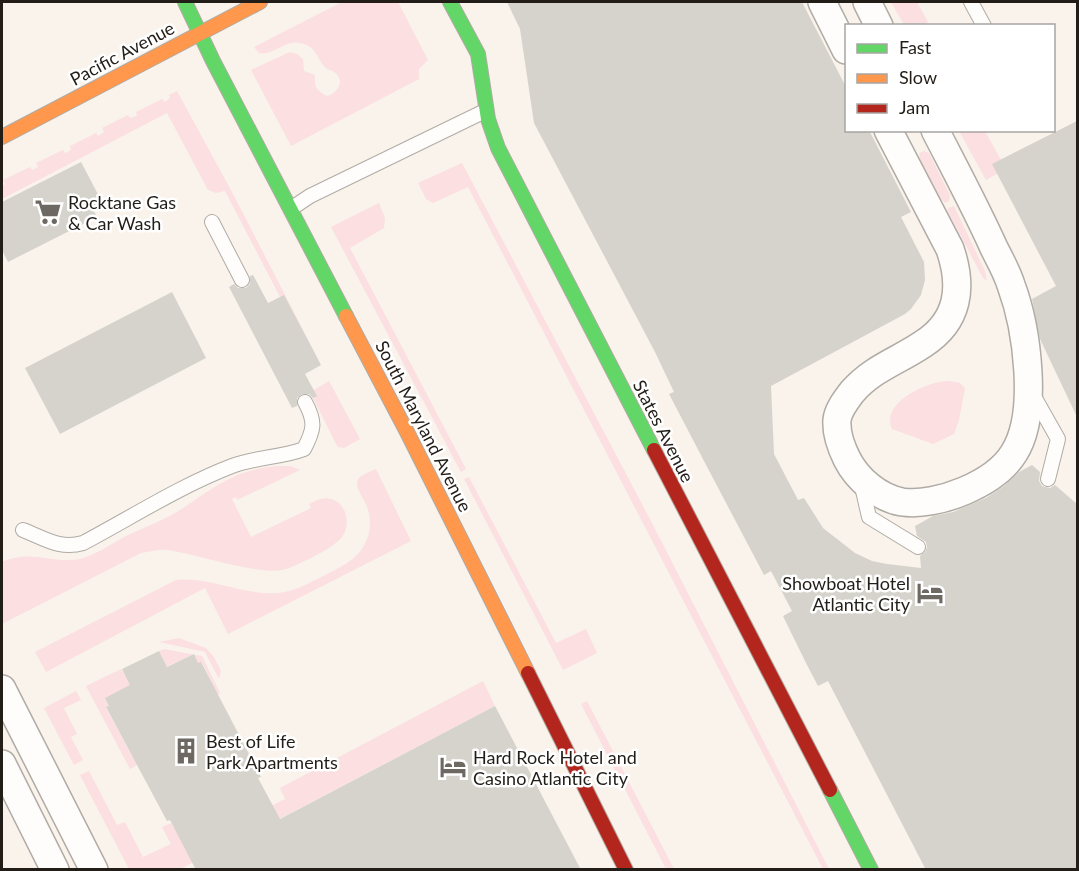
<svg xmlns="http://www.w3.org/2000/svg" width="1079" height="871" viewBox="0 0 1079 871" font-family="Lato,sans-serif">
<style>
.green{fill:#fbdfe1}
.building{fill:#d5d3cc}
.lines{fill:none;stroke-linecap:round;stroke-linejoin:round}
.lane-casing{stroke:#b0aba4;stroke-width:16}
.street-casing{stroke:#b0aba4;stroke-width:30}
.fast-casing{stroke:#b0aba4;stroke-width:16}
.slow-casing{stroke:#b0aba4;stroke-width:16}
.jam-casing{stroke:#b0aba4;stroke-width:16}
.lane{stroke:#fefdfc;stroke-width:14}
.street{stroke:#fefdfc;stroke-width:27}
.fast{stroke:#63d668;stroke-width:14}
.slow{stroke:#ff974d;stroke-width:14}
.jam{stroke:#b3261e;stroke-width:14}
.labels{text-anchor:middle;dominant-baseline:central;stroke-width:5;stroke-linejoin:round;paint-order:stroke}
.street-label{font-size:18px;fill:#221d17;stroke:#fff}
.poi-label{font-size:18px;fill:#221d17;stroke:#fff;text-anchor:start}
</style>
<rect width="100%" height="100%" fill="#f9f3ec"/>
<g class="green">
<path d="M 342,2 L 398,2 L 428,60 L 419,69 L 419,79 L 291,146 L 251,70 L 290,52 L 297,54 L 303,59 L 304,71 L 315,75 C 314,87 316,90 327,96 C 338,93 346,80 334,72 C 332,70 328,70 326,68 C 316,59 317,45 299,43 C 284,40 274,56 259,53 L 254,47 Z"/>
<path d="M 891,2 L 917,2 L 928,22 L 923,25 L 904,25 Z"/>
<path d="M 177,91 L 232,192 L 316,355 L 299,363 L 306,347 L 225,191 L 216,193 L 208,190 L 167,113 L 2,199 L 2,186 L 5,184 L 3,180 L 30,167 L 32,170 L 38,167 L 36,163 L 63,150 L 65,153 L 71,150 L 70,146 L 96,133 L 98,136 L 104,132 L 102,128 L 128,115 L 130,118 L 137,116 L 136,112 L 162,99 L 165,102 L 170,98 L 169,95 Z"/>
<path d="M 959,131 L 985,131 L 1001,160 L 997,174 L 986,180 Z"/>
<path d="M 924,151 L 929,153 L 950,195 L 949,201 L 945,203 L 940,198 L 920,159 L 919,153 Z"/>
<path d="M 462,163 L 652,523 L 829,869 L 823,869 L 468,187 L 433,203 L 426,199 L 418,183 Z"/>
<path d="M 379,203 L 385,218 L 384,228 L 350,248 L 466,469 L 461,472 L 331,227 Z"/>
<path d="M 954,206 L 985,271 L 987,281 L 983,278 L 948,212 L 948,208 Z"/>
<path d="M 329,381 L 360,439 L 344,448 L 338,447 L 336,444 L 311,394 L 314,390 Z"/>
<path d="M 949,381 L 960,383 L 965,388 L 959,420 L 954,434 L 933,444 L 892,429 C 880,402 928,381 949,381 Z"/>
<path d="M 277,466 L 290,466 L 300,470 L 237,500 L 236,497 L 232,499 L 251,537 L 311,508 L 309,504 C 317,500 323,497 331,499 C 347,503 351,525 342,537 C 334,548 300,564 286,569 C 263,577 196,554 168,550 C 159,549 150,552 141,553 L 2,624 L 2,562 C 32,548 55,566 83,558 C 97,554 111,544 124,537 C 144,527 168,519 186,506 C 219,484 236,470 277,466 Z"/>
<path d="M 376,469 L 411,541 L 228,634 L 205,588 L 46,672 L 35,652 L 176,580 C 213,576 248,599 285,592 C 301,589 316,579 331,572 C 347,564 361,556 367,539 C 371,529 371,517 367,507 C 365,499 352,486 359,478 C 363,474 371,471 376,469 Z"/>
<path d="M 469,477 L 556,643 L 586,629 L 597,653 L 563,670 L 464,479 Z"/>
<path d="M 179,638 L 206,648 L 214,657 L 221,671 L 219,679 L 205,652 L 159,642 Z"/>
<path d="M 164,649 L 202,656 L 220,693 L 215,696 L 211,681 L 202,663 L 198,663 L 194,654 L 157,671 L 164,661 L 159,651 Z"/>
<path d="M 121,669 L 127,678 L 136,682 L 106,708 L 132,756 L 139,764 L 130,769 L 86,686 Z"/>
<path d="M 483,681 L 495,706 L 262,828 L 265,809 L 285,799 L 280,788 Z"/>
<path d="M 76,691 L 81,700 L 64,708 L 77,734 L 71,737 L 83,760 L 74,765 L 44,708 Z"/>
<path d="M 587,701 L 674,869 L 666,869 L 581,704 Z"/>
<path d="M 89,771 L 117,825 L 125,822 L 143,857 L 171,844 L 162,827 L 171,823 L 174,828 L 230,844 L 180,869 L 129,869 L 80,775 Z"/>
</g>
<g class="building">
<path d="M 507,2 L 802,2 L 846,87 L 846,130 L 869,130 L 911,212 L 901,217 L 924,262 L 925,280 L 921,295 L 911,309 L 905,314 L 771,386 L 774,454 L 798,500 L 804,498 L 823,528 L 855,553 L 872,561 L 887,564 L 921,568 L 920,556 L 925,552 L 927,547 L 926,542 L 917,536 L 915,526 L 933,516 L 953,512 L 986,498 L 1004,486 L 1019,472 L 1032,465 L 1040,472 L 1039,481 L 1042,486 L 1050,488 L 1055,485 L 1077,504 L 1077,870 L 926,870 L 828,681 L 818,686 L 805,661 L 783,616 L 792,611 L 771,571 L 764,575 L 704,461 L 669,394 L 674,392 L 655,352 L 534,123 L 520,29 Z"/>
<path d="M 1077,121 L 1077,417 L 1040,339 L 1032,299 L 1056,286 L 992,164 Z"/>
<path d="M 81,162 L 102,202 L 92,207 L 97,217 L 8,262 L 2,250 L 2,202 Z"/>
<path d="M 253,275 L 268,303 L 284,295 L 321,365 L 305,374 L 317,396 L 313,398 L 309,394 L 302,394 L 297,398 L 297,406 L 292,408 L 229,287 L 234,284 L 238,288 L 246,288 L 250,284 L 250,276 Z"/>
<path d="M 172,292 L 206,358 L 60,434 L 25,368 Z"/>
<path d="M 159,651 L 167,667 L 194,654 L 198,663 L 201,662 L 261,777 L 258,778 L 280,819 L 495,706 L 581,870 L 196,870 L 170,820 L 167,821 L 106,707 L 109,706 L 105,698 L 130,685 L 122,669 Z"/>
</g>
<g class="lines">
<g class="lane-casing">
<g id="lane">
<path d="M 971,2 L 984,26"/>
<path d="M 292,208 L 310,196 L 485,111"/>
<path d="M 212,222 L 242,280"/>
<path d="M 1032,393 L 1058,439 L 1048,479"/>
<path d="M 861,482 L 869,517 L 918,547"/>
<path d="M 23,530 C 44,538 60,550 83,543 C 132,517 180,486 232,466 C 255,457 280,458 304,449 C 314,430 316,422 305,402"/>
</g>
</g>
<g class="street-casing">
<g id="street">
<path d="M 822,2 L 846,50"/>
<path d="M 867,2 L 879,26"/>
<path d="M 888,130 L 950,249 C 963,287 959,321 923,344 C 898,361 873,368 852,392 C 846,400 838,410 837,420 C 836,433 841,447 847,459 C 857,479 879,498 902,502 C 937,507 995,484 1014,453 C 1039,414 1027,328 1011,285 C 1007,272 1000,260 994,248 C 976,208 955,169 935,130"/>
<path d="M 2,689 L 94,870"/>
<path d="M 2,764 L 55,870"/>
</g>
</g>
<g class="fast-casing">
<g id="fast">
<path d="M 185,2 L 213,61 L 346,316"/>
<path d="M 450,2 L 478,54 L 488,119 L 498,148 L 654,450"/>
<path d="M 830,790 L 871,870"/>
</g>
</g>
<g class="slow-casing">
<g id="slow">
<path d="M 2,137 L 260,2"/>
<path d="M 346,316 L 407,432 L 528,673"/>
</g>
</g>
<g class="jam-casing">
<g id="jam">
<path d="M 654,450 L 830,790"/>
<path d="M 528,673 L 626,870"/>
</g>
</g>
<use href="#lane" class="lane"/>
<use href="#street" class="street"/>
<use href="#fast" class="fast"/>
<use href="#slow" class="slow"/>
<use href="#jam" class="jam"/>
</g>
<defs>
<g id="supermarket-bare" transform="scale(2.07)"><path d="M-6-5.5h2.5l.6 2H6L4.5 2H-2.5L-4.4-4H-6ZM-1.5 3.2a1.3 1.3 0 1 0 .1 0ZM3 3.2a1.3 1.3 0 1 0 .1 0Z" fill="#6d6862" stroke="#fff" stroke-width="2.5" paint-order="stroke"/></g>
<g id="hotel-bare" transform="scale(2.07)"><path d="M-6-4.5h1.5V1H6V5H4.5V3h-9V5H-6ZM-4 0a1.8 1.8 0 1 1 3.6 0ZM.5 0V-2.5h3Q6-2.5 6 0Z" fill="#6d6862" stroke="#fff" stroke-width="2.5" paint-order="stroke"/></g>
<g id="building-bare" transform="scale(2.07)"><path d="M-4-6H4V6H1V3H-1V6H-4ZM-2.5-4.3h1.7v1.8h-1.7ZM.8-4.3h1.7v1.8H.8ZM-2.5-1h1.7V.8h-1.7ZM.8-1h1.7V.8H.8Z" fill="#6d6862" stroke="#fff" stroke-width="2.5" paint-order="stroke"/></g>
</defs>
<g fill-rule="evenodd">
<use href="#supermarket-bare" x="48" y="212"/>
<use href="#hotel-bare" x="930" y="593"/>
<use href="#building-bare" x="186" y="751"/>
<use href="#hotel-bare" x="453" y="767"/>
</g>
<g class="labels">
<g class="street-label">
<text transform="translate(122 53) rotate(-28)">Pacific Avenue</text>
<text transform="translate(424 426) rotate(63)">South Maryland Avenue</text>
<text transform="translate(664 431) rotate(63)">States Avenue</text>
</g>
<g class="poi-label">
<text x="68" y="202">Rocktane Gas<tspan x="68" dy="21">&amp; Car Wash</tspan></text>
<text x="910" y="583" text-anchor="end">Showboat Hotel<tspan x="910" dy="21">Atlantic City</tspan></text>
<text x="206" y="741">Best of Life<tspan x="206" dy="21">Park Apartments</tspan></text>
<text x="473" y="757">Hard Rock Hotel and<tspan x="473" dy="21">Casino Atlantic City</tspan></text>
</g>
</g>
<rect width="1079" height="871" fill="none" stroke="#221d17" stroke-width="6"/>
<rect x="845" y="24" width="210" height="108" fill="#ffffff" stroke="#a7a5a2" stroke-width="1.5"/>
<rect x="857" y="44" width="30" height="9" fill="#63d668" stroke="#a7a5a2" stroke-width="1.5"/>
<text x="899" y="54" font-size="18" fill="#221d17">Fast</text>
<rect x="857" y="74" width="30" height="9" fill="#ff974d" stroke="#a7a5a2" stroke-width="1.5"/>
<text x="899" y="84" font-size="18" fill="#221d17">Slow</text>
<rect x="857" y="104" width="30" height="9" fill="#b3261e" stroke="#a7a5a2" stroke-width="1.5"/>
<text x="899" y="114" font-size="18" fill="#221d17">Jam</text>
</svg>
